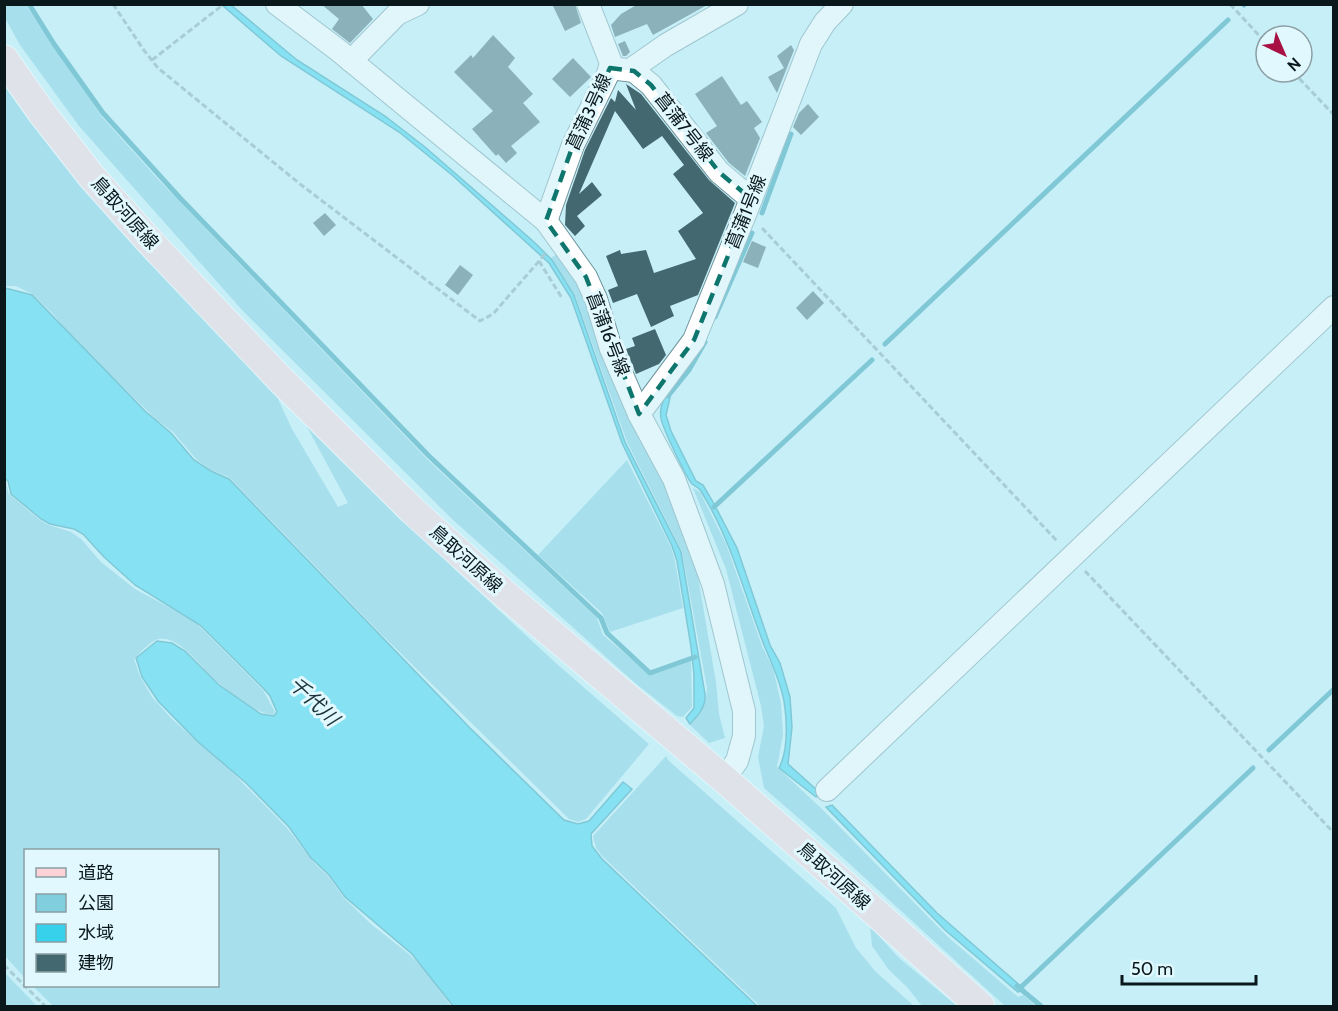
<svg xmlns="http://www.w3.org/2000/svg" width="1338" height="1011" viewBox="0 0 1338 1011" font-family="Cabin,'Noto Sans JP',sans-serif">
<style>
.green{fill:#81cede}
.water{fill:#38d1ec;stroke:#2a9aae;stroke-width:1.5}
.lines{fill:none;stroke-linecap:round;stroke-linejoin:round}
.stream{stroke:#2a9aae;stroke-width:5}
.building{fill:#44686f}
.minor-casing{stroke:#70959d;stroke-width:24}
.major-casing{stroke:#fff;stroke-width:30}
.path{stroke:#85a4aa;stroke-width:3;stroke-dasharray:6 3;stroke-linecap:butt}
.minor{stroke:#fff;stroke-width:22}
.major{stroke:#fed3d8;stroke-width:28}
.marked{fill:none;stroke:#0f766e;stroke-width:4.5;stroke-dasharray:12 8;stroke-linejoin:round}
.labels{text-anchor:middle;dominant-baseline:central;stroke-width:6;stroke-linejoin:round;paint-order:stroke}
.street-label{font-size:18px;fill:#0a181c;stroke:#e1f9fe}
.water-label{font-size:20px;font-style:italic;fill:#1c3439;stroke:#e1f9fe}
</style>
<rect width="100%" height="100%" fill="#c7eff7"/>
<g class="green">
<path d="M 4,5 L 26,5 L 102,117 L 156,177 L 427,459 L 597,618 L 603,635 L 649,674 L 691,660 L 692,707 L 683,717 L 677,716 L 635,683 L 452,519 L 242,310 L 79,126 L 20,45 L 5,18 Z"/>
<path d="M 4,79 L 272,386 L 292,429 L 338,507 L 348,503 L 306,425 L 465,579 L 558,665 L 649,744 L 586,819 L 578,822 L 569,819 L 379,632 L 229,477 L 211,470 L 197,460 L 173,432 L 157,420 L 83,349 L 52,313 L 32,294 L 16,286 L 5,286 Z"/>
<path d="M 558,253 L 581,290 L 648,453 L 671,499 L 697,571 L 716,682 L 719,714 L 725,738 L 709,743 L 690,725 C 702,714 706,704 707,688 L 682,552 L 627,442 L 575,295 L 551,258 Z"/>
<path d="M 627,460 L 671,547 L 675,561 L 683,608 L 610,632 L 602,613 L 538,555 Z"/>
<path d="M 5,480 L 9,494 L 40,520 L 49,525 L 71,532 L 81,539 L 101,562 L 135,589 L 193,620 L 263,690 L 275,712 L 273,715 C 256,714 226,690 214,679 C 201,667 179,635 159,639 C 151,640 140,653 134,659 L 140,676 L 152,697 L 171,718 L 235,775 L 287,828 L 315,864 L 328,876 L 344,898 L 371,924 L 410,955 L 423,968 L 451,1006 L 53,1006 L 33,986 L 218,986 L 218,850 L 26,850 L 25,978 L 5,956 Z"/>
<path d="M 693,488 L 700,492 L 726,544 L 762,646 L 773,668 L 781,703 L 783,735 L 777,767 L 823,810 L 948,937 L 1018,997 L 1023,995 L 1036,1006 L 1005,1006 L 818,835 L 764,788 L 758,757 L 764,726 L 761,706 L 726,569 Z"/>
<path d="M 666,756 L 669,761 L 836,908 L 856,948 L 876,972 L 914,1006 L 760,1006 L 602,856 L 596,848 L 593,836 Z"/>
<path d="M 870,926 L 898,957 L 957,1006 L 922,1006 L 907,987 L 889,970 L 872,946 Z"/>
<path d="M 5,973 L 37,1006 L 5,1006 Z"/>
</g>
<g class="water">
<path d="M 222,5 L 231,5 L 297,60 L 385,116 L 425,147 L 534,242 L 552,260 L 574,295 L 625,442 L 681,552 L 705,694 C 706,706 699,715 690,724 L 686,718 L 694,708 L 694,675 L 691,647 L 677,561 L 672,546 L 622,443 L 571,298 L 549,263 L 452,175 L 399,132 L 281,56 Z"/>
<path d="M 5,288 L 32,295 L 145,411 L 171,433 L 194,460 L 211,471 L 229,479 L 470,728 L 564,820 L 578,824 L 589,821 L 623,782 L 632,789 L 591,834 L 592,846 L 602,859 L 757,1006 L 453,1006 L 412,954 L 345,897 L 329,875 L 311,858 L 289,827 L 246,783 L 197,741 L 158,701 L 142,677 L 136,658 L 157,641 L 172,643 L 185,651 L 219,685 L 261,714 L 274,716 L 277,712 L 270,696 L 264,689 L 200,625 L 135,585 L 104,557 L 83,534 L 74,529 L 50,524 L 41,519 L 11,494 L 8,481 L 4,478 Z"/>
<path d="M 672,389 L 666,415 L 671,431 L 696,481 L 703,485 L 713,502 L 737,548 L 770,645 L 780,663 L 790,697 L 792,727 L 788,764 L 819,792 L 816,797 L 779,768 C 789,749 787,722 784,701 C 780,680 772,664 764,645 C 744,593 731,540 702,493 C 700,488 696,487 692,484 C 686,477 662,427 661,418 C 659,408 664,395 672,389 Z"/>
<path d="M 832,805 L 937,913 L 1024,989 L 1018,992 L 945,930 L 826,807 Z"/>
</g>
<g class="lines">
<g class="stream">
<path d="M 29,4 L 54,44 L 103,113 L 180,198 L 429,456 L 601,618 L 607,633 L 650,673 L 695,657"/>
<path d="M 1244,5 L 1245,4"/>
<path d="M 762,213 L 791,134"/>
<path d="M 715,317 L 752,233"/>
<path d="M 885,344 L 1228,20"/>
<path d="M 668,396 L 689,370 L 705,342"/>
<path d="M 714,507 L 872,360"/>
<path d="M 1269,750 L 1334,689"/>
<path d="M 1017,986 L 1041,1006"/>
<path d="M 1020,988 L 1253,768"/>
</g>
</g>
<g class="building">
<path d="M 321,4 L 361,4 L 373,19 L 350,43 L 332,29 L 339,19 Z"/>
<path d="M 552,4 L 575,4 L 581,23 L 565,31 Z"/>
<path d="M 638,4 L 709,4 L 653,35 L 647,24 L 615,37 L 611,25 L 621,14 Z"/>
<path d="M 493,35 L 515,58 L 508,67 L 533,94 L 523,103 L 540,122 L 511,146 L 517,153 L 506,163 L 498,154 L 496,156 L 472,129 L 493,111 L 454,72 L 471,55 L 473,58 Z"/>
<path d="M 625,41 L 630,52 L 626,56 L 623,56 L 618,44 Z"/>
<path d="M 791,45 L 794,50 L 777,93 L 768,77 L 784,68 L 777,56 Z"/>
<path d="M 573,58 L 591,77 L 570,97 L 552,79 Z"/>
<path d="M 722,76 L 741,105 L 747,101 L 762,122 L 754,128 L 760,138 L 745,176 L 729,163 L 706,133 L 717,126 L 695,94 Z"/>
<path d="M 626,84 L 641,94 L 709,180 L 735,203 L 698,295 L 670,306 L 674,316 L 651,327 L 637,294 L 613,303 L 608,290 L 618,286 L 606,256 L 620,250 L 621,254 L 646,250 L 654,273 L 696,259 L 678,231 L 703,213 L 673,174 L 684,165 L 662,136 L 643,149 L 615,111 L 579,194 L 592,182 L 602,195 L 577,216 L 585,226 L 575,236 L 565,225 L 566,205 L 585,150 L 611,98 L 615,102 L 618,90 L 636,110 Z"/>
<path d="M 808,104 L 819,117 L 801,135 L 793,127 L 799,113 Z"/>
<path d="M 325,213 L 336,225 L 324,236 L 313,223 Z"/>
<path d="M 752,241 L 766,247 L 758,268 L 743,262 Z"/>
<path d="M 460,265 L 473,275 L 458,295 L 445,285 Z"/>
<path d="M 813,291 L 824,303 L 807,320 L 796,308 Z"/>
<path d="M 655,329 L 666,355 L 659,364 L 636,374 L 626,349 L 635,346 L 632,338 Z"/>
</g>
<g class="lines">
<g class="minor-casing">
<g id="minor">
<path d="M 277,4 L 338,50 L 546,221 L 586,277 L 596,299 L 611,349 L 639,414 L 674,479 L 713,584 L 744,711 L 744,736 L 737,761 L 724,779"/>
<path d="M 351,61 L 397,14 L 418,4"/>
<path d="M 610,68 L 634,71 L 651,85 L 719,172 L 751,199"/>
<path d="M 630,70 L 666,45 L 737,4"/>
<path d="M 546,221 L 573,145 L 608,74 L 611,63 L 588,4"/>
<path d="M 639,414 L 694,340 L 746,212 L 811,44 L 825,22 L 842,4"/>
<path d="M 827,790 L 1334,307"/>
</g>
</g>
<g class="major-casing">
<path id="major" d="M 4,59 L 42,113 L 92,177 L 152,244 L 278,377 L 412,510 L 507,596 L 724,779 L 829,871 L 980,1006"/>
</g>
<g class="path">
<path d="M 113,4 L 143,49 L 158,68 L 300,184 L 480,321 L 493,314 L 546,253"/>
<path d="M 1230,4 L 1266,43"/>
<path d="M 152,60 L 224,4"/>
<path d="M 1293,72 L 1334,115"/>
<path d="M 762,228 L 1058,542"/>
<path d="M 539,261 L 562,298"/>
<path d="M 1085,571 L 1334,833"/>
<path d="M 4,965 L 45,1006"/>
</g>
<use href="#minor" class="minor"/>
<use href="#major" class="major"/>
</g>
<path d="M0 0H1338V1011H0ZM 610,68 L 634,71 L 651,85 L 719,172 L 751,199 L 694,340 L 639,414 L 586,277 L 546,221 L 573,145 Z" fill="#c7eff7" fill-opacity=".55" fill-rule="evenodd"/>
<path class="marked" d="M 610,68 L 634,71 L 651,85 L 719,172 L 751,199 L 694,340 L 639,414 L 586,277 L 546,221 L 573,145 Z"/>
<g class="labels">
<g class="street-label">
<text transform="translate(589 112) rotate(-65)">菖蒲3号線</text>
<text transform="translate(684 127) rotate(52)">菖蒲7号線</text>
<text transform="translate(746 212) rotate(-68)">菖蒲1号線</text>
<text transform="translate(125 213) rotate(48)">鳥取河原線</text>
<text transform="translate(608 334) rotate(69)">菖蒲16号線</text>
<text transform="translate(466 559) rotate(42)">鳥取河原線</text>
<text transform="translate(834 876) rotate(42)">鳥取河原線</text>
</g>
<g class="water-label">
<text transform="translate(314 701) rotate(44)">千代川</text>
</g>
</g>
<rect width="1338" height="1011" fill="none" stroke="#0a181c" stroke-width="12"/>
<rect x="24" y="849" width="195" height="138" fill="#e1f9fe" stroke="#8b9fa4" stroke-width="1.5"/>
<rect x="36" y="868" width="30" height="9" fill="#fed3d8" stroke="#8b9fa4" stroke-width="1.5"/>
<text x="78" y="879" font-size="18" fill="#0a181c">道路</text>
<rect x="36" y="894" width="30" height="18" fill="#81cede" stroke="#8b9fa4" stroke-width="1.5"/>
<text x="78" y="909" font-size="18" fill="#0a181c">公園</text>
<rect x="36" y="924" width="30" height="18" fill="#38d1ec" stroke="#8b9fa4" stroke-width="1.5"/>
<text x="78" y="939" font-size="18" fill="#0a181c">水域</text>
<rect x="36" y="954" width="30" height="18" fill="#44686f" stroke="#8b9fa4" stroke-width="1.5"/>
<text x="78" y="969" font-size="18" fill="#0a181c">建物</text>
<g transform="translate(1284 54) rotate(136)"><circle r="28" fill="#e1f9fe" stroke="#8b9fa4" stroke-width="1.5"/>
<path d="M0-4.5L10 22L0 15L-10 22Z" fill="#a81143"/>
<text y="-9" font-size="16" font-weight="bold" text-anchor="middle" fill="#0a181c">N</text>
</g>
<path d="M1122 975v9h134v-9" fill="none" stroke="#0a181c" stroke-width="3"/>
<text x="1131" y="975" font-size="18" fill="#0a181c" stroke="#e1f9fe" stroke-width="4.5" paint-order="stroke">50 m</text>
</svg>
